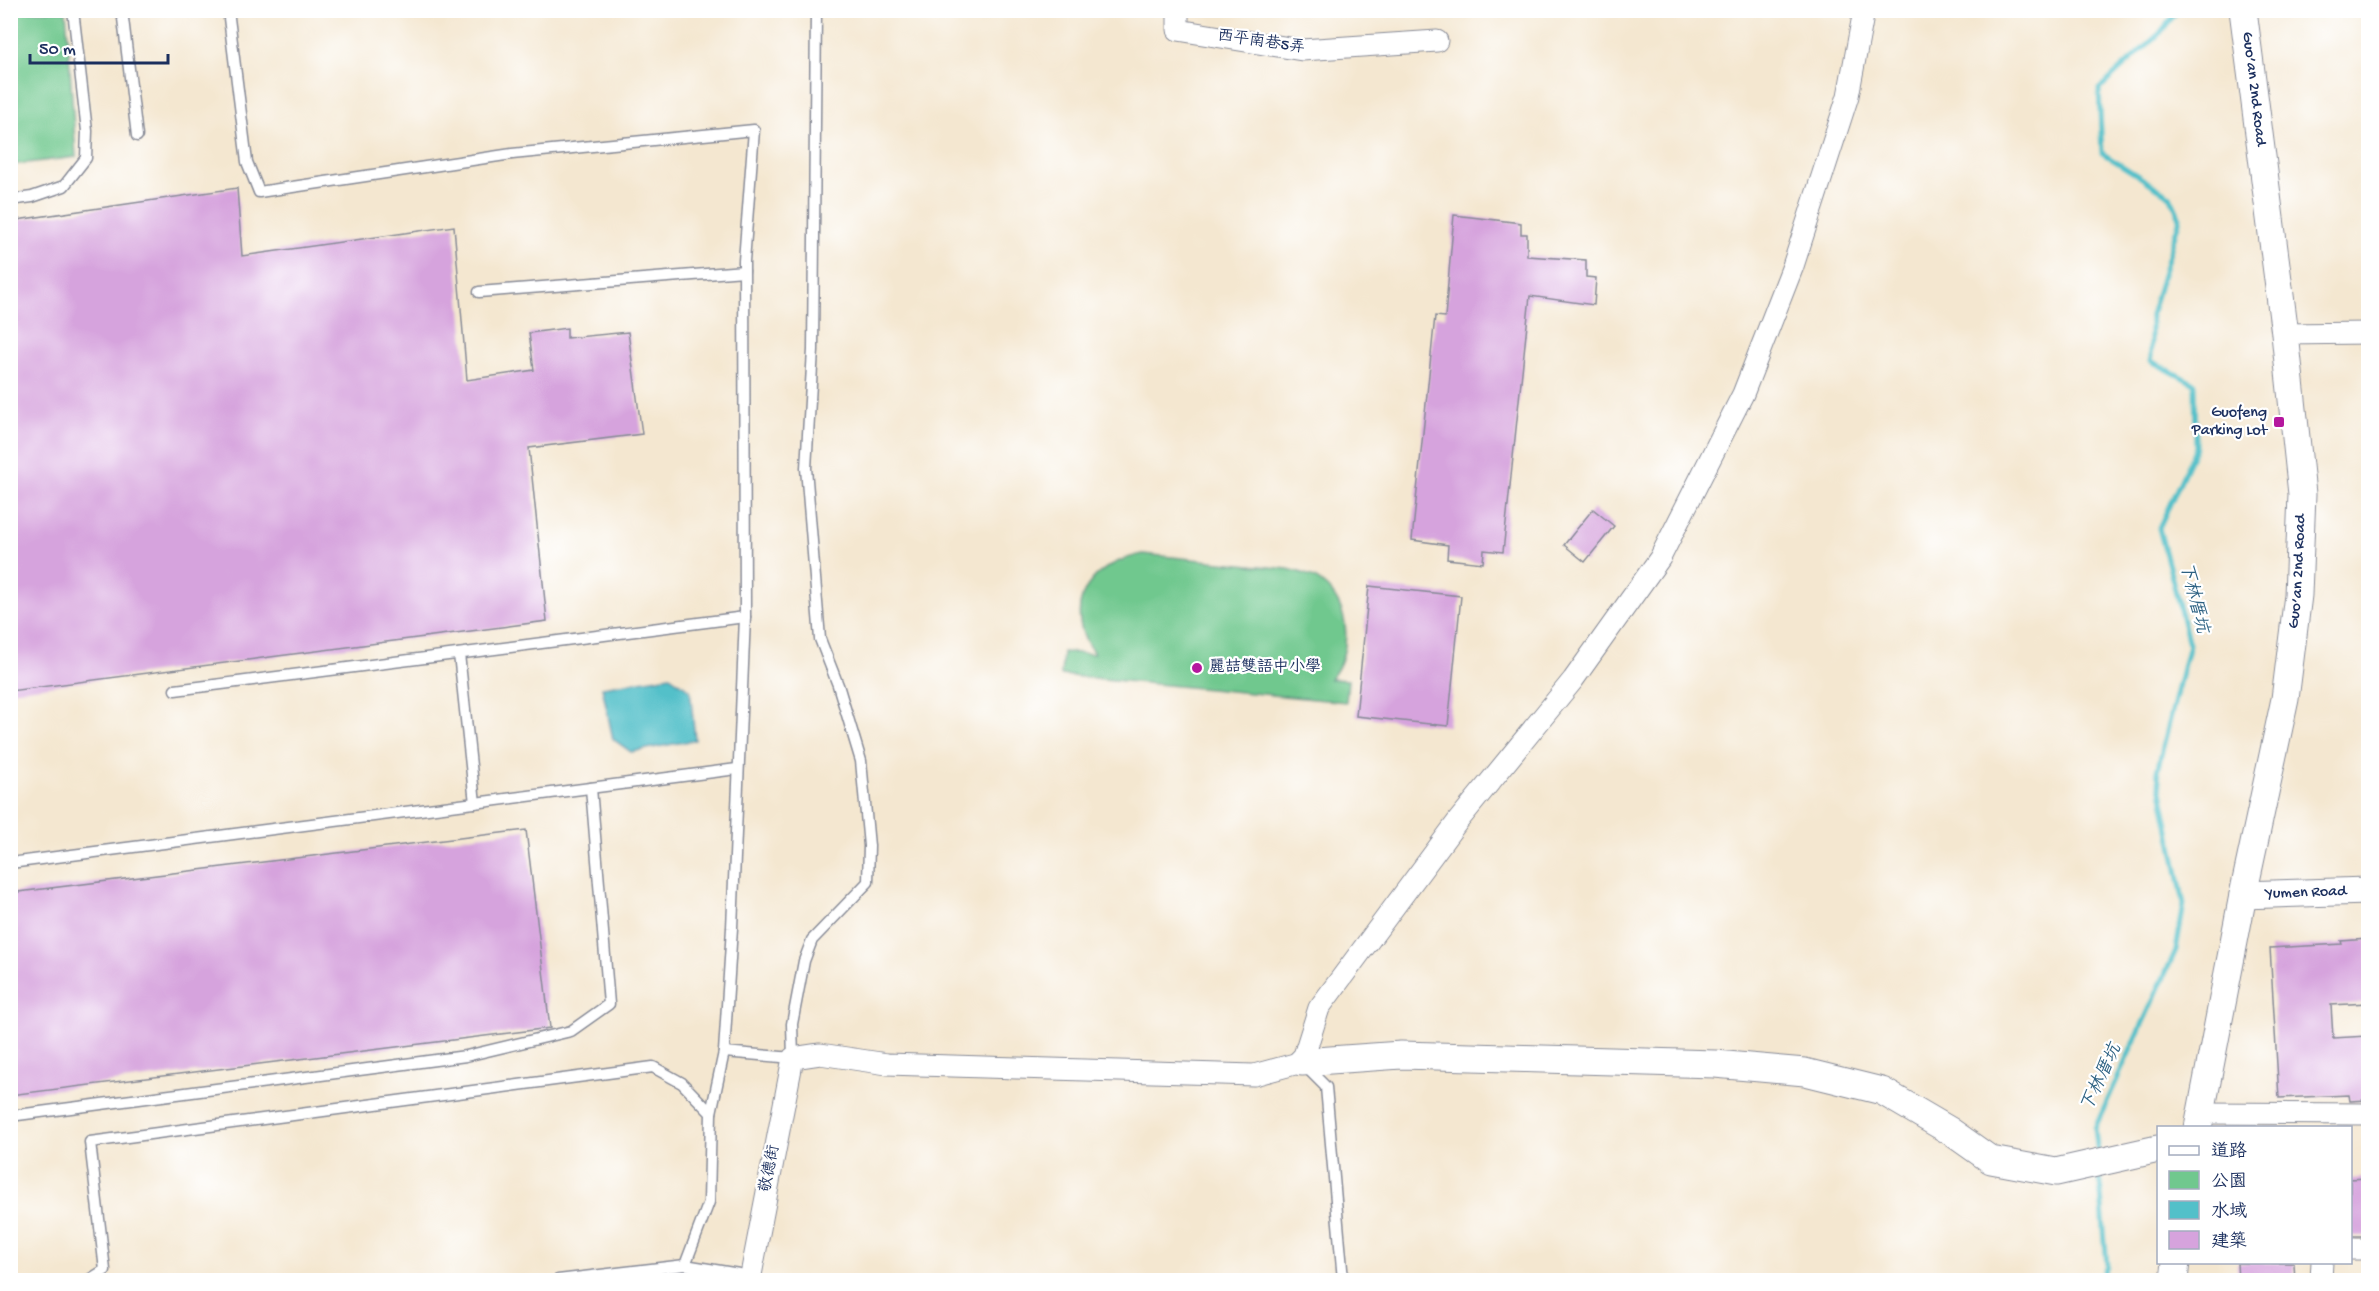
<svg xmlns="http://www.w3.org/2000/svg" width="2379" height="1291" viewBox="0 0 2379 1291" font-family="'Gochi Hand','LXGW WenKai TC',sans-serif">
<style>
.green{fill:#70c88e;stroke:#467c76;stroke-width:1.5}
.water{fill:#52c0c9;stroke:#367894;stroke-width:1.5}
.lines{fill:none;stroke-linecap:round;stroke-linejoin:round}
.stream{stroke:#52c0c9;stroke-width:5}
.building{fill:#d6a3dd}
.service-casing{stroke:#888b97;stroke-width:13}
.minor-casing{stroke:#888b97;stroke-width:23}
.tertiary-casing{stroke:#888b97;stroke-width:29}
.service{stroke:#fff;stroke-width:10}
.minor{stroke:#fff;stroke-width:21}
.tertiary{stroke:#fff;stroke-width:27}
.poi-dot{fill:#b5179e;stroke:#fff;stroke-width:2}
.labels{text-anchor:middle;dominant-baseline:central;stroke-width:4.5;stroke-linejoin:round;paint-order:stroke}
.street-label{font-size:16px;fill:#1b2f5e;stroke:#fff}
.poi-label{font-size:16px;fill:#1b2f5e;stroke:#fff;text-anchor:end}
.water-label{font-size:18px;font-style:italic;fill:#2e6283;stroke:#fff}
</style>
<rect width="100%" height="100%" fill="#fff"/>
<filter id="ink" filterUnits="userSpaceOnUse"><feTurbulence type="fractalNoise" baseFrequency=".0167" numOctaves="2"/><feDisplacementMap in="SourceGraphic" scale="12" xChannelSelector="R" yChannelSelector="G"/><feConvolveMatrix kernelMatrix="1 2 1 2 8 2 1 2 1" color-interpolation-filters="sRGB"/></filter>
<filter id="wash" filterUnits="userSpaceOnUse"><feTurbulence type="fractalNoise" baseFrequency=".008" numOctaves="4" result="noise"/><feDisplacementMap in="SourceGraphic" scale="24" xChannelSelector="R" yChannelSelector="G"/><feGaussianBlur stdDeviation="1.35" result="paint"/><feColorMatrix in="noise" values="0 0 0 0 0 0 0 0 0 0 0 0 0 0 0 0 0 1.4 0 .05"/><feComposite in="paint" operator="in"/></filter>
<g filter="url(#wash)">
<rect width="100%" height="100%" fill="#f4e7d0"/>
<g class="green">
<path d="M 10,11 L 66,11 L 76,157 L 11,165 Z"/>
<path d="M 1143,554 L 1288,569 C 1300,572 1312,575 1322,583 C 1350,604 1354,653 1330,679 L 1348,680 L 1346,702 L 1061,675 L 1063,652 L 1094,654 C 1091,648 1085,641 1083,634 C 1068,588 1103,562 1143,554 Z"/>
</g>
<path class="water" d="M 670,676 L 690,690 L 695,740 L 631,752 L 613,739 L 602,687 Z"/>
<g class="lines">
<g class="stream">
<path d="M 2098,1155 L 2095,1128 L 2176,950 L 2184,904 L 2157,771 L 2189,644 L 2159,528 L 2196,447 L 2195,384 L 2151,361 L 2151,315 L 2180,218 L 2170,196 L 2102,153 L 2099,89 L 2160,33 L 2178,10"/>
<path d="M 2099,1170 L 2107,1266 L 2100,1280"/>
</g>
</g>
<g id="blocks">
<g class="building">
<path d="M 237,188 L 242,256 L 454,226 L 467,380 L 534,370 L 529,333 L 567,328 L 567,338 L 628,332 L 642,434 L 529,448 L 547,621 L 10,691 L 10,221 Z"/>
<path d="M 1454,215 L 1521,223 L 1521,234 L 1527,234 L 1527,256 L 1586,260 L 1586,277 L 1596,278 L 1594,305 L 1530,296 L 1503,552 L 1484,550 L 1483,563 L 1447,559 L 1448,545 L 1412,540 L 1435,316 L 1445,317 Z"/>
<path d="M 1593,509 L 1614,526 L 1585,562 L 1564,545 Z"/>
<path d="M 1369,586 L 1461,596 L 1448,726 L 1356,716 Z"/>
<path d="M 526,830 L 550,1028 L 10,1095 L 10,893 Z"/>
<path d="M 2368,939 L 2368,1003 L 2331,1005 L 2333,1038 L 2368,1036 L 2368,1100 L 2350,1101 L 2349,1095 L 2279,1098 L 2270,948 L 2342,944 L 2341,941 Z"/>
<path d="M 2368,1178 L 2368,1236 L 2350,1236 L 2350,1179 Z"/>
<path d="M 2237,1263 L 2294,1263 L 2295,1281 L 2238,1281 Z"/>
</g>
</g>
</g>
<g filter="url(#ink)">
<use href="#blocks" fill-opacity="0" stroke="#888b97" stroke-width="1.5"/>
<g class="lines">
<g class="service-casing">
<g id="service">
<path d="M 122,10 L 137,136"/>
<path d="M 228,10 L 247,162 L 259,192 L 512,154 L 754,130 L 744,261 L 745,617 L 732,928 L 724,1052 L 793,1058 L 792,1024 L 804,961 L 812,940 L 868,882 L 869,846 L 861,761 L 838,685 L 820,639 L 806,468 L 813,350 L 816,10"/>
<path d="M 10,200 L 32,197 L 64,186 L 86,158 L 87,131 L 73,10"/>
<path d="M 479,292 L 744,271"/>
<path d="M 459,654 L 475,803"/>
<path d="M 175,690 L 745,617"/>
<path d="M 10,863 L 737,769"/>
<path d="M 1304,1065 L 1326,1087 L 1343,1280"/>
<path d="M 711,1113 L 724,1052"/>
<path d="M 10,1116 L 466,1056 L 571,1031 L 609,1004 L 591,788"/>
<path d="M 89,1280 L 105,1270 L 90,1142 L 653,1067 L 682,1083 L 711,1113 L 709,1202 L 685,1265"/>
<path d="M 558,1280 L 685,1265 L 751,1276"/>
</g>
</g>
<g class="minor-casing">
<g id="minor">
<path d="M 1178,10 L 1178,30 L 1302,50 L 1437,41"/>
<path d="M 2285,334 L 2368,333"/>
<path d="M 2201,1113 L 2368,1114"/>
<path d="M 2350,1249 L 2368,1249"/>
<path d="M 750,1280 L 793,1058 L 820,1054 L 887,1064 L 1254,1075 L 1302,1062 L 1319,1008 L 1458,821 L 1573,680 L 1660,558 L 1743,394 L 1793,266 L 1848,96 L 1863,16 L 1867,10"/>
<path d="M 2321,1280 L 2322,1262"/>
</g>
</g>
<g class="tertiary-casing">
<g id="tertiary">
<path id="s1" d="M 2243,895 L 2368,891"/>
<path d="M 1302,1062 L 1401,1055 L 1715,1064 L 1805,1072 L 1882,1091 L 1950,1131 L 1991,1160 L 2056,1172 L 2158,1149"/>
<path id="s2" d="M 2198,1128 L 2243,895 L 2285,699 L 2298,595 L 2302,494 L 2285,334 L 2243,10"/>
<path d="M 2174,1280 L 2176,1262"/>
</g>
</g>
<use href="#service" class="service"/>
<use href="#minor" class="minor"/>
<use href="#tertiary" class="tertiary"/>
</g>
</g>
<g class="poi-dot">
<rect x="2273" y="416" width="12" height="12" rx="3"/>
<circle cx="1197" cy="668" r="6"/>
</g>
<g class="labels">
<g class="street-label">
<text transform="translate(1261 43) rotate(8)">西平南巷5弄</text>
<text transform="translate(2253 89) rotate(83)">Guo’an 2nd Road</text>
<text stroke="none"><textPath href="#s2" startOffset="566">Guo’an 2nd Road</textPath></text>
<text stroke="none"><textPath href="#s1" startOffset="63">Yumen Road</textPath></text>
<text transform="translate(771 1169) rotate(-79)">敬德街</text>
</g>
<g class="poi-label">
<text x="2267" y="413">Guofeng<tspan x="2267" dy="18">Parking Lot</tspan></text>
<text x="1209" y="668" text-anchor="start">麗喆雙語中小學</text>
</g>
<g class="water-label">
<text transform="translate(2193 598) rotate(76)">下林厝坑</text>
<text transform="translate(2102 1078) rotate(-65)">下林厝坑</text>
</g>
</g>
<rect width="2379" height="1291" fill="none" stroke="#fff" stroke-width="36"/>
<rect x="2157" y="1126" width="195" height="138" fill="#ffffff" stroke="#a4acbf" stroke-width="1.5"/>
<rect x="2169" y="1146" width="30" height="9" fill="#ffffff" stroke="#a4acbf" stroke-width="1.5"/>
<text x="2211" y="1156" font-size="18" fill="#1b2f5e">道路</text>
<rect x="2169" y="1171" width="30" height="18" fill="#70c88e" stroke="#a4acbf" stroke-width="1.5"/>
<text x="2211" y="1186" font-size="18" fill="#1b2f5e">公園</text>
<rect x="2169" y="1201" width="30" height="18" fill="#52c0c9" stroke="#a4acbf" stroke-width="1.5"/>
<text x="2211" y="1216" font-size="18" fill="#1b2f5e">水域</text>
<rect x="2169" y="1231" width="30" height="18" fill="#d6a3dd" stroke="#a4acbf" stroke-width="1.5"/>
<text x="2211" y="1246" font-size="18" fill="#1b2f5e">建築</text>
<path d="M30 54v9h138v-9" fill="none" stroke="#1b2f5e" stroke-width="3"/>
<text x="39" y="54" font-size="18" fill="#1b2f5e" stroke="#ffffff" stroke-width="4.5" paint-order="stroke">50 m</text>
</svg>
